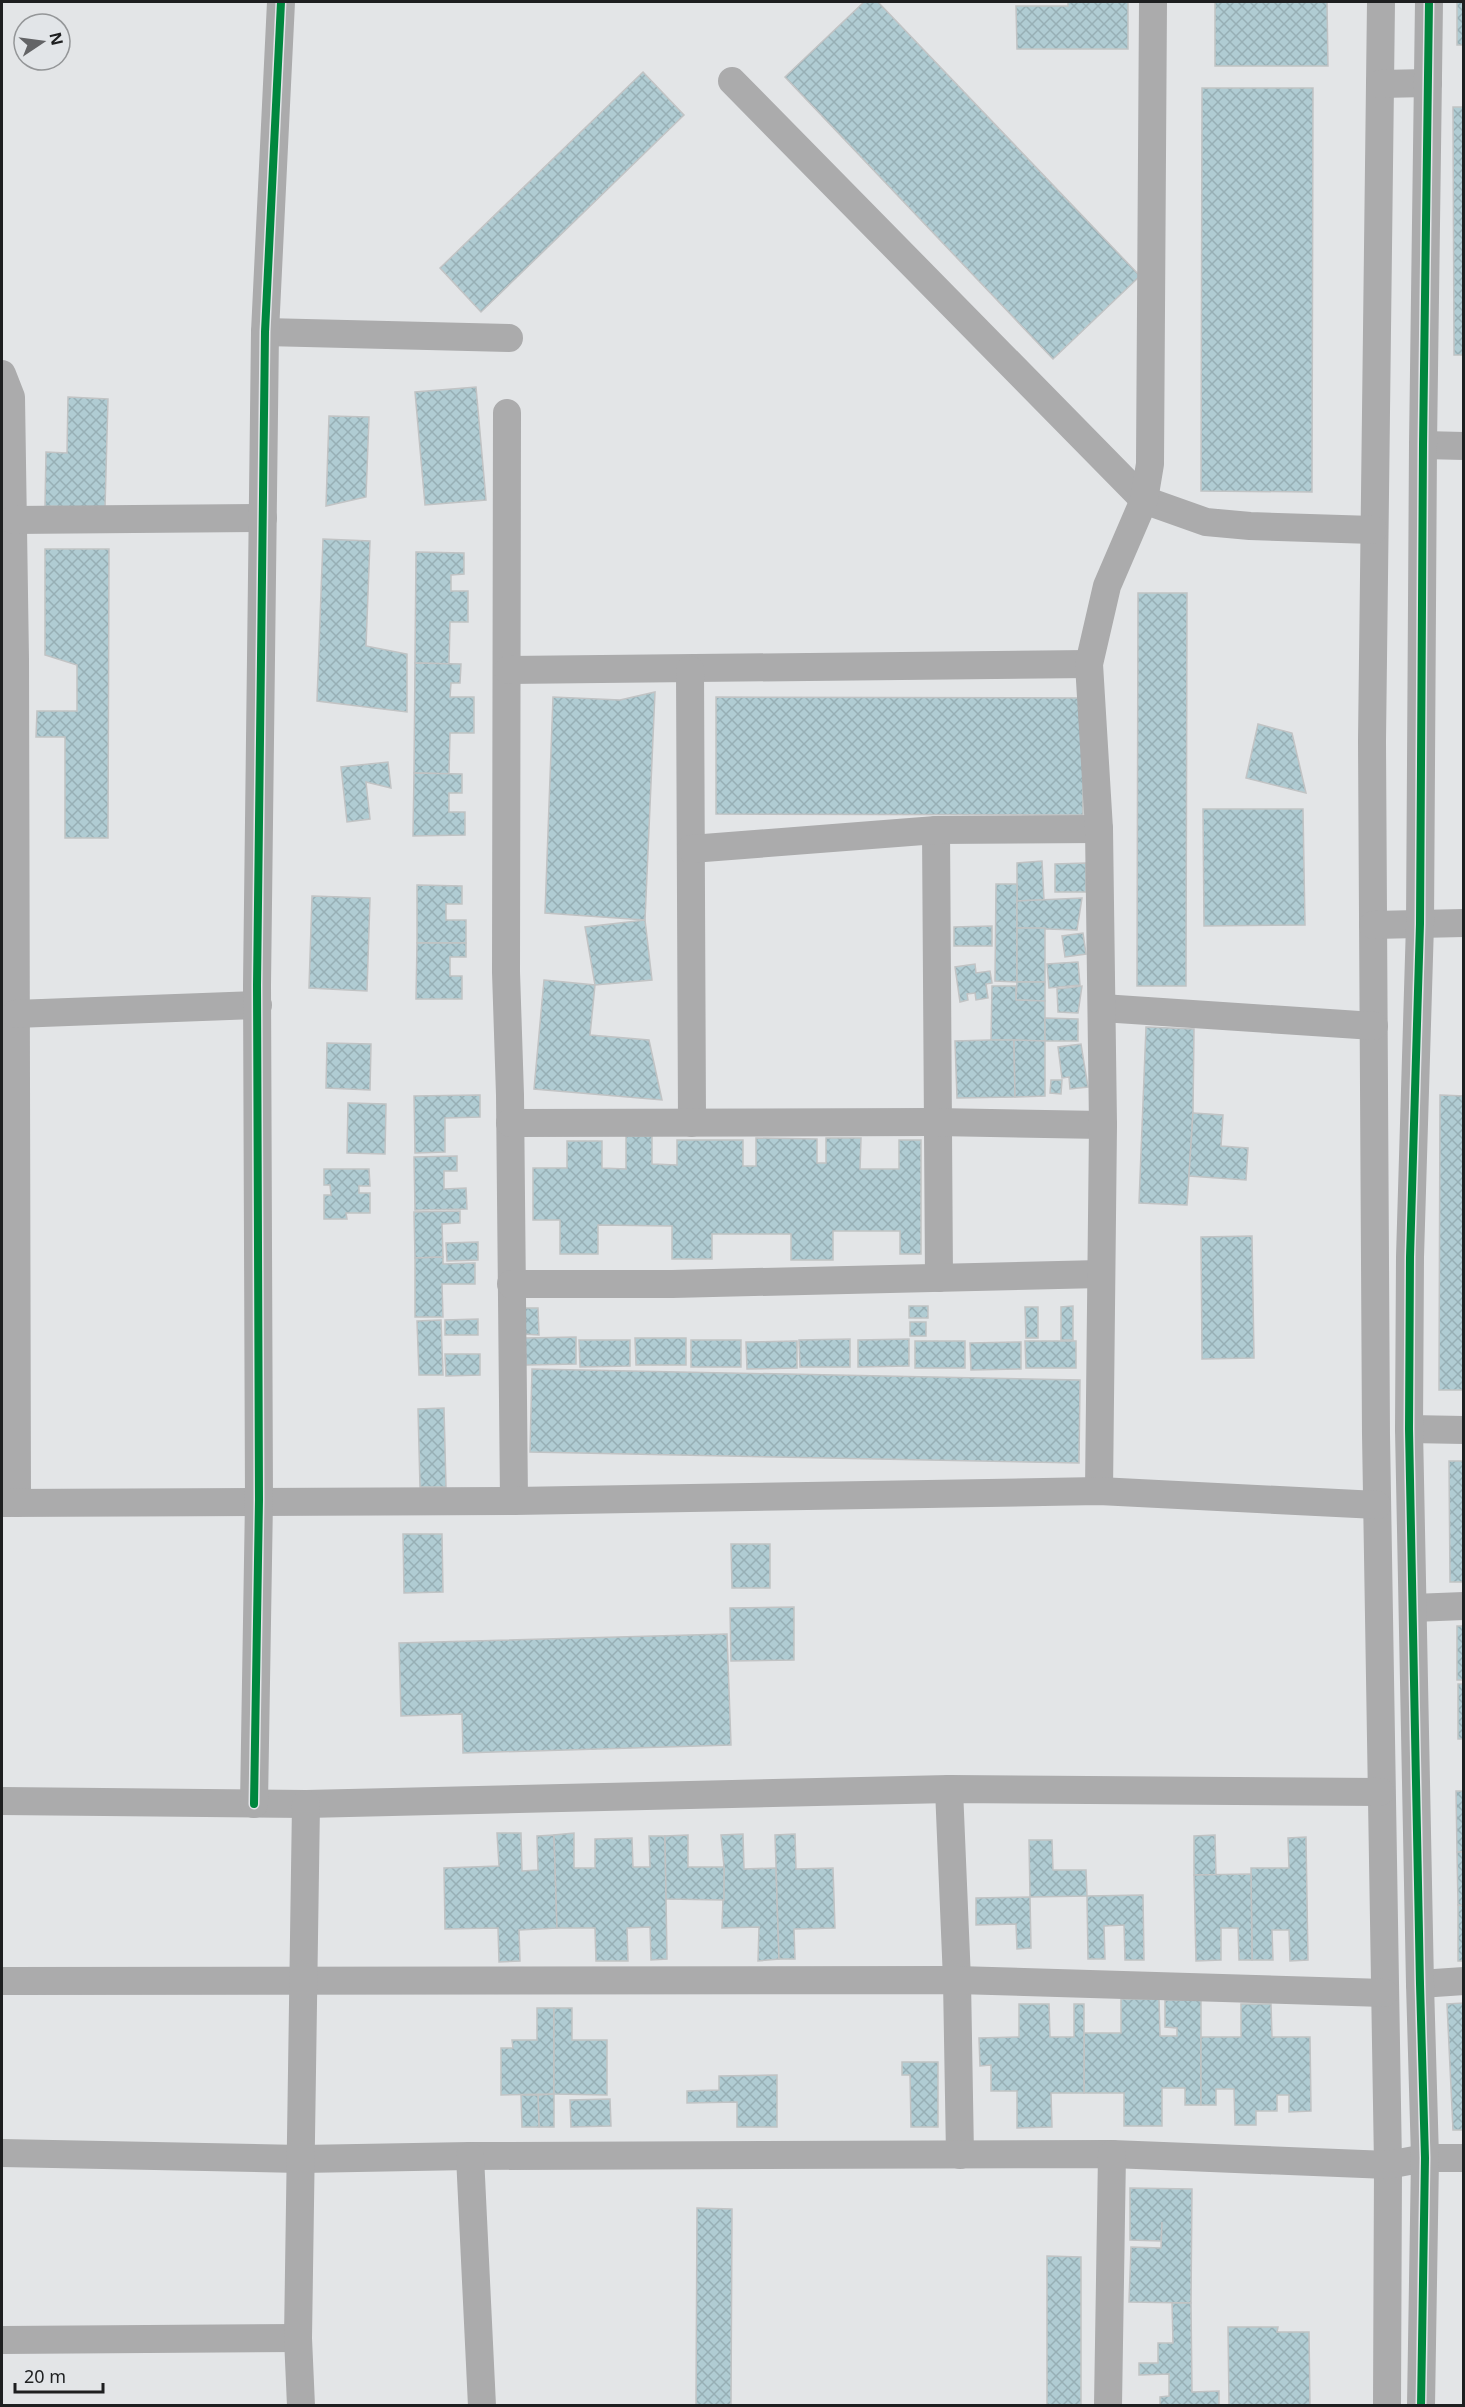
<svg xmlns="http://www.w3.org/2000/svg" width="1465" height="2407" viewBox="0 0 1465 2407" font-family="'Noto Sans',sans-serif">
<style>
.building{fill:url(#building-cross-hatch);stroke:#c1c3c4;stroke-width:1.5}
.lines{fill:none;stroke-linecap:round;stroke-linejoin:round}
.minor{stroke:#ababac;stroke-width:28}
.cycleway-casing{stroke:#e2e5e8;stroke-width:11}
.cycleway{stroke:#00873e;stroke-width:8}
</style>
<defs>
<pattern id="building-cross-hatch" width="8" height="8" patternUnits="userSpaceOnUse" patternTransform="scale(1.5)"><rect width="8" height="8" fill="#b0ccd3"/><path d="M0 0l8 8M0 8l8-8" fill="none" stroke="#97afb5"/></pattern>
</defs>
<rect width="100%" height="100%" fill="#e3e5e7"/>
<g class="building">
<path d="M 864,2 L 878,2 L 1140,276 L 1053,359 L 785,77 Z"/>
<path d="M 1068,2 L 1128,2 L 1128,49 L 1017,49 L 1016,6 L 1068,6 Z"/>
<path d="M 1215,2 L 1327,2 L 1328,66 L 1215,66 Z"/>
<rect x="1457" y="2" width="7" height="43"/>
<path d="M 643,72 L 684,115 L 481,312 L 440,268 Z"/>
<path d="M 1202,88 L 1313,88 L 1312,492 L 1201,491 Z"/>
<path d="M 1453,107 L 1464,107 L 1464,355 L 1454,355 Z"/>
<path d="M 476,387 L 486,500 L 425,505 L 415,392 Z"/>
<path d="M 68,397 L 108,399 L 105,508 L 45,506 L 46,452 L 67,453 Z"/>
<path d="M 329,416 L 369,417 L 366,497 L 326,506 Z"/>
<path d="M 323,539 L 370,541 L 366,646 L 407,654 L 407,712 L 317,701 Z"/>
<path d="M 45,549 L 109,549 L 108,838 L 65,838 L 65,737 L 36,737 L 37,711 L 77,711 L 77,665 L 45,655 Z"/>
<path d="M 416,552 L 464,553 L 464,574 L 451,575 L 451,591 L 468,591 L 468,622 L 450,622 L 449,664 L 415,663 Z"/>
<path d="M 1138,593 L 1187,593 L 1186,986 L 1137,986 Z"/>
<path d="M 415,663 L 461,664 L 460,683 L 451,683 L 450,697 L 474,697 L 474,733 L 450,733 L 449,774 L 414,773 Z"/>
<path d="M 655,692 L 645,920 L 545,913 L 553,697 L 620,700 Z"/>
<path d="M 716,697 L 1083,698 L 1083,815 L 716,814 Z"/>
<path d="M 1258,724 L 1292,733 L 1306,793 L 1246,778 Z"/>
<path d="M 388,762 L 391,788 L 366,782 L 370,819 L 347,822 L 341,767 Z"/>
<path d="M 414,773 L 462,774 L 462,793 L 449,793 L 449,812 L 465,812 L 465,835 L 413,836 Z"/>
<path d="M 1203,809 L 1303,809 L 1305,925 L 1204,926 Z"/>
<path d="M 1042,861 L 1044,900 L 1017,901 L 1017,863 Z"/>
<path d="M 1086,863 L 1086,892 L 1055,892 L 1055,864 Z"/>
<path d="M 996,884 L 1017,884 L 1017,982 L 995,981 Z"/>
<path d="M 417,885 L 462,886 L 462,904 L 446,904 L 446,920 L 466,920 L 466,943 L 417,943 Z"/>
<path d="M 312,896 L 370,898 L 367,991 L 309,988 Z"/>
<path d="M 1082,898 L 1077,930 L 1017,928 L 1017,901 Z"/>
<path d="M 645,920 L 652,980 L 595,985 L 585,927 Z"/>
<path d="M 992,926 L 992,946 L 954,946 L 954,927 Z"/>
<rect x="1017" y="928" width="28" height="54"/>
<path d="M 1083,933 L 1086,954 L 1065,957 L 1062,936 Z"/>
<path d="M 417,943 L 466,943 L 466,957 L 450,957 L 450,976 L 462,976 L 462,999 L 416,999 Z"/>
<path d="M 1078,962 L 1080,985 L 1049,988 L 1047,964 Z"/>
<path d="M 975,964 L 976,973 L 990,971 L 992,983 L 986,984 L 988,998 L 976,1000 L 975,993 L 967,994 L 968,1000 L 960,1002 L 955,967 Z"/>
<path d="M 544,980 L 595,985 L 590,1035 L 649,1040 L 662,1100 L 534,1089 Z"/>
<path d="M 1017,982 L 1045,982 L 1045,1001 L 1016,1000 Z"/>
<path d="M 992,986 L 1016,986 L 1016,1000 L 1045,1001 L 1045,1041 L 991,1040 Z"/>
<path d="M 1082,986 L 1078,1013 L 1058,1012 L 1057,989 Z"/>
<path d="M 1045,1018 L 1078,1019 L 1078,1041 L 1045,1041 Z"/>
<path d="M 1146,1027 L 1194,1029 L 1193,1113 L 1187,1205 L 1139,1203 Z"/>
<path d="M 991,1040 L 1014,1040 L 1015,1097 L 957,1098 L 955,1041 Z"/>
<path d="M 1014,1040 L 1045,1041 L 1045,1096 L 1015,1097 Z"/>
<path d="M 327,1043 L 371,1044 L 370,1090 L 326,1088 Z"/>
<path d="M 1081,1044 L 1088,1087 L 1070,1089 L 1069,1077 L 1062,1078 L 1058,1047 Z"/>
<path d="M 1051,1080 L 1062,1080 L 1061,1094 L 1050,1093 Z"/>
<path d="M 480,1095 L 480,1117 L 445,1118 L 445,1152 L 415,1153 L 414,1096 Z"/>
<path d="M 1440,1095 L 1464,1096 L 1464,1390 L 1439,1390 Z"/>
<path d="M 348,1103 L 386,1104 L 385,1154 L 347,1153 Z"/>
<path d="M 1193,1113 L 1223,1115 L 1221,1146 L 1248,1148 L 1246,1180 L 1189,1176 Z"/>
<path d="M 626,1136 L 652,1136 L 652,1164 L 677,1165 L 677,1140 L 743,1140 L 743,1166 L 756,1166 L 756,1138 L 817,1139 L 817,1163 L 826,1163 L 826,1138 L 861,1138 L 860,1169 L 899,1169 L 899,1140 L 921,1140 L 921,1254 L 900,1254 L 900,1231 L 833,1231 L 833,1260 L 791,1260 L 791,1234 L 712,1234 L 712,1259 L 672,1259 L 672,1226 L 598,1225 L 598,1254 L 560,1254 L 560,1220 L 533,1220 L 533,1168 L 567,1168 L 567,1141 L 602,1141 L 602,1168 L 626,1169 Z"/>
<path d="M 457,1156 L 457,1171 L 444,1171 L 444,1189 L 466,1188 L 467,1209 L 415,1210 L 414,1157 Z"/>
<path d="M 324,1169 L 369,1169 L 370,1186 L 359,1186 L 359,1193 L 370,1193 L 370,1213 L 346,1213 L 347,1219 L 324,1219 L 324,1195 L 331,1195 L 330,1185 L 324,1185 Z"/>
<path d="M 460,1211 L 460,1223 L 442,1224 L 443,1257 L 415,1258 L 414,1212 Z"/>
<path d="M 1252,1236 L 1254,1358 L 1202,1359 L 1201,1237 Z"/>
<path d="M 478,1242 L 478,1260 L 447,1261 L 446,1243 Z"/>
<path d="M 443,1257 L 443,1264 L 475,1263 L 475,1284 L 442,1284 L 443,1317 L 415,1317 L 415,1258 Z"/>
<rect x="909" y="1306" width="19" height="12"/>
<path d="M 1073,1306 L 1073,1340 L 1061,1340 L 1061,1307 Z"/>
<path d="M 1025,1307 L 1038,1307 L 1038,1338 L 1026,1338 Z"/>
<path d="M 523,1308 L 538,1308 L 539,1335 L 523,1334 Z"/>
<path d="M 478,1319 L 478,1335 L 445,1335 L 445,1320 Z"/>
<path d="M 441,1320 L 443,1375 L 419,1375 L 417,1321 Z"/>
<rect x="910" y="1322" width="16" height="14"/>
<path d="M 576,1337 L 576,1364 L 526,1365 L 525,1338 Z"/>
<path d="M 635,1338 L 686,1338 L 686,1365 L 636,1365 Z"/>
<path d="M 850,1339 L 850,1367 L 800,1367 L 799,1340 Z"/>
<path d="M 909,1339 L 909,1366 L 858,1367 L 858,1340 Z"/>
<path d="M 579,1340 L 630,1340 L 630,1366 L 580,1367 Z"/>
<rect x="691" y="1340" width="50" height="27"/>
<path d="M 797,1341 L 797,1368 L 747,1369 L 746,1342 Z"/>
<rect x="915" y="1341" width="50" height="27"/>
<path d="M 1025,1341 L 1076,1341 L 1076,1368 L 1026,1368 Z"/>
<path d="M 1021,1342 L 1021,1369 L 971,1370 L 970,1343 Z"/>
<path d="M 445,1354 L 480,1354 L 480,1375 L 446,1376 Z"/>
<path d="M 532,1369 L 1080,1380 L 1079,1463 L 530,1452 Z"/>
<path d="M 444,1408 L 446,1487 L 420,1487 L 418,1409 Z"/>
<path d="M 1449,1461 L 1464,1461 L 1464,1582 L 1450,1582 Z"/>
<path d="M 403,1534 L 442,1534 L 443,1592 L 404,1593 Z"/>
<path d="M 731,1544 L 770,1544 L 770,1588 L 732,1588 Z"/>
<path d="M 794,1607 L 794,1660 L 731,1661 L 730,1608 Z"/>
<rect x="1457" y="1626" width="7" height="54"/>
<path d="M 727,1634 L 731,1745 L 463,1753 L 462,1714 L 401,1716 L 399,1643 Z"/>
<rect x="1458" y="1684" width="6" height="55"/>
<path d="M 1456,1791 L 1464,1791 L 1464,1852 L 1457,1852 Z"/>
<path d="M 497,1833 L 521,1833 L 522,1871 L 538,1870 L 537,1836 L 554,1835 L 557,1928 L 519,1930 L 520,1961 L 499,1962 L 498,1928 L 445,1929 L 444,1868 L 499,1866 Z"/>
<path d="M 574,1833 L 574,1868 L 595,1868 L 595,1839 L 632,1838 L 633,1867 L 650,1867 L 649,1836 L 665,1836 L 667,1959 L 651,1960 L 650,1927 L 627,1928 L 628,1961 L 596,1961 L 595,1928 L 557,1928 L 554,1835 Z"/>
<path d="M 743,1834 L 744,1869 L 776,1868 L 779,1959 L 758,1961 L 759,1927 L 722,1928 L 724,1867 L 721,1835 Z"/>
<path d="M 795,1834 L 796,1869 L 833,1868 L 835,1928 L 794,1929 L 795,1959 L 779,1959 L 775,1835 Z"/>
<path d="M 688,1835 L 688,1867 L 724,1867 L 724,1900 L 666,1899 L 665,1836 Z"/>
<path d="M 1215,1835 L 1216,1875 L 1194,1875 L 1194,1836 Z"/>
<path d="M 1306,1837 L 1308,1960 L 1290,1961 L 1289,1930 L 1272,1930 L 1273,1960 L 1252,1960 L 1251,1868 L 1289,1868 L 1288,1838 Z"/>
<path d="M 1029,1840 L 1052,1840 L 1053,1870 L 1086,1870 L 1087,1896 L 1030,1897 Z"/>
<path d="M 1457,1852 L 1464,1852 L 1464,1906 L 1458,1905 Z"/>
<path d="M 1251,1874 L 1252,1960 L 1239,1960 L 1238,1928 L 1221,1928 L 1221,1960 L 1196,1961 L 1194,1875 Z"/>
<path d="M 1143,1895 L 1144,1960 L 1125,1960 L 1124,1925 L 1104,1926 L 1105,1959 L 1088,1959 L 1087,1896 Z"/>
<path d="M 1030,1897 L 1031,1948 L 1017,1949 L 1016,1924 L 976,1925 L 976,1898 Z"/>
<path d="M 1458,1905 L 1464,1906 L 1464,1961 L 1458,1961 Z"/>
<path d="M 1121,1999 L 1159,1999 L 1160,2036 L 1177,2036 L 1177,2028 L 1165,2027 L 1165,2000 L 1201,2000 L 1201,2105 L 1185,2105 L 1185,2088 L 1162,2088 L 1162,2126 L 1124,2126 L 1124,2093 L 1084,2093 L 1084,2033 L 1121,2033 Z"/>
<path d="M 1464,2003 L 1464,2130 L 1453,2130 L 1447,2004 Z"/>
<path d="M 1019,2004 L 1049,2004 L 1050,2037 L 1074,2037 L 1074,2004 L 1084,2004 L 1084,2093 L 1051,2093 L 1052,2127 L 1017,2128 L 1017,2091 L 991,2091 L 991,2065 L 980,2066 L 979,2038 L 1019,2037 Z"/>
<path d="M 1241,2004 L 1271,2004 L 1272,2037 L 1310,2037 L 1311,2111 L 1289,2112 L 1289,2095 L 1277,2095 L 1277,2111 L 1256,2111 L 1256,2125 L 1235,2125 L 1234,2089 L 1216,2089 L 1216,2105 L 1201,2105 L 1201,2037 L 1241,2037 Z"/>
<path d="M 537,2008 L 554,2008 L 554,2094 L 501,2095 L 501,2048 L 513,2048 L 512,2040 L 537,2040 Z"/>
<path d="M 554,2008 L 572,2008 L 572,2040 L 607,2040 L 607,2095 L 554,2094 Z"/>
<path d="M 902,2062 L 938,2062 L 938,2127 L 911,2127 L 910,2075 L 902,2075 Z"/>
<path d="M 777,2075 L 777,2127 L 737,2127 L 737,2102 L 687,2103 L 687,2091 L 719,2090 L 719,2076 Z"/>
<path d="M 554,2094 L 554,2127 L 539,2127 L 538,2095 Z"/>
<path d="M 521,2095 L 538,2095 L 539,2127 L 522,2127 Z"/>
<path d="M 610,2099 L 611,2126 L 571,2127 L 570,2100 Z"/>
<path d="M 1130,2188 L 1192,2189 L 1191,2303 L 1129,2302 L 1131,2247 L 1161,2248 L 1162,2222 L 1161,2241 L 1130,2240 Z"/>
<path d="M 697,2208 L 732,2209 L 731,2406 L 696,2406 Z"/>
<path d="M 1047,2256 L 1081,2257 L 1081,2406 L 1047,2406 Z"/>
<path d="M 1172,2303 L 1191,2303 L 1192,2392 L 1219,2391 L 1219,2406 L 1160,2406 L 1160,2397 L 1169,2396 L 1169,2374 L 1139,2375 L 1139,2363 L 1158,2363 L 1158,2343 L 1173,2343 Z"/>
<path d="M 1228,2327 L 1278,2327 L 1277,2332 L 1309,2332 L 1310,2406 L 1229,2406 Z"/>
</g>
<g class="lines">
<g class="minor">
<path d="M 1381,2 L 1372,741 L 1376,1434 L 1388,2165 L 1387,2406"/>
<path d="M 732,81 L 1144,500 L 1206,522 L 1250,526 L 1373,530"/>
<path d="M 1380,84 L 1428,83"/>
<path d="M 265,332 L 509,338"/>
<path d="M 2,374 L 11,397 L 15,659 L 17,1503"/>
<path d="M 507,413 L 506,972 L 510,1095 L 514,1501"/>
<path d="M 1423,445 L 1464,446"/>
<path d="M 13,520 L 263,518"/>
<path d="M 508,670 L 1089,664"/>
<path d="M 690,670 L 692,1123"/>
<path d="M 936,830 L 939,1278"/>
<path d="M 691,849 L 936,830 L 1099,829"/>
<path d="M 1373,925 L 1464,923"/>
<path d="M 1102,1008 L 1374,1026"/>
<path d="M 15,1014 L 258,1005"/>
<path d="M 510,1123 L 936,1122 L 1103,1125"/>
<path d="M 511,1284 L 672,1284 L 1101,1274"/>
<path d="M 1409,1429 L 1464,1430"/>
<path d="M 1099,1491 L 1103,1125 L 1099,829 L 1089,664 L 1107,586 L 1144,500 L 1150,464 L 1153,2"/>
<path d="M 2,1503 L 514,1501 L 1099,1491 L 1377,1505"/>
<path d="M 1413,1608 L 1464,1606"/>
<path d="M 949,1789 L 957,1980 L 960,2155"/>
<path d="M 2,1801 L 306,1804 L 949,1789 L 1380,1792"/>
<path d="M 254,1804 L 259,1500 L 257,985 L 265,332 L 281,2"/>
<path d="M 2,1981 L 957,1980 L 1384,1993"/>
<path d="M 1420,1984 L 1464,1981"/>
<path d="M 2,2153 L 301,2159 L 470,2156 L 1112,2154 L 1388,2165 L 1425,2158 L 1464,2158"/>
<path d="M 470,2156 L 482,2406"/>
<path d="M 2,2340 L 298,2338"/>
<path d="M 301,2406 L 298,2338 L 306,1804"/>
<path d="M 1108,2406 L 1112,2154"/>
<path d="M 1421,2406 L 1425,2158 L 1420,1984 L 1409,1429 L 1410,1257 L 1420,924 L 1423,445 L 1429,2"/>
</g>
<g class="cycleway-casing">
<g id="cycleway">
<path d="M 254,1804 L 259,1500 L 257,985 L 265,332 L 281,2"/>
<path d="M 1421,2406 L 1425,2158 L 1420,1984 L 1409,1429 L 1410,1257 L 1420,924 L 1423,445 L 1429,2"/>
</g>
</g>
<use href="#cycleway" class="cycleway"/>
</g>
<rect width="1465" height="2407" fill="none" stroke="#1e1f20" stroke-width="6"/>
<g transform="translate(42 42) rotate(77)"><circle r="28" fill="#e2e5e8" stroke="#949698" stroke-width="1.5"/>
<path d="M0-4.5L10 22L0 15L-10 22Z" fill="#636466"/>
<text y="-9" font-size="16" font-weight="bold" text-anchor="middle" fill="#1e1f20">N</text>
</g>
<path d="M15 2383v9h88v-9" fill="none" stroke="#1e1f20" stroke-width="3"/>
<text x="24" y="2383" font-size="18" fill="#1e1f20" stroke="#e2e5e8" stroke-width="4.5" paint-order="stroke">20 m</text>
</svg>
